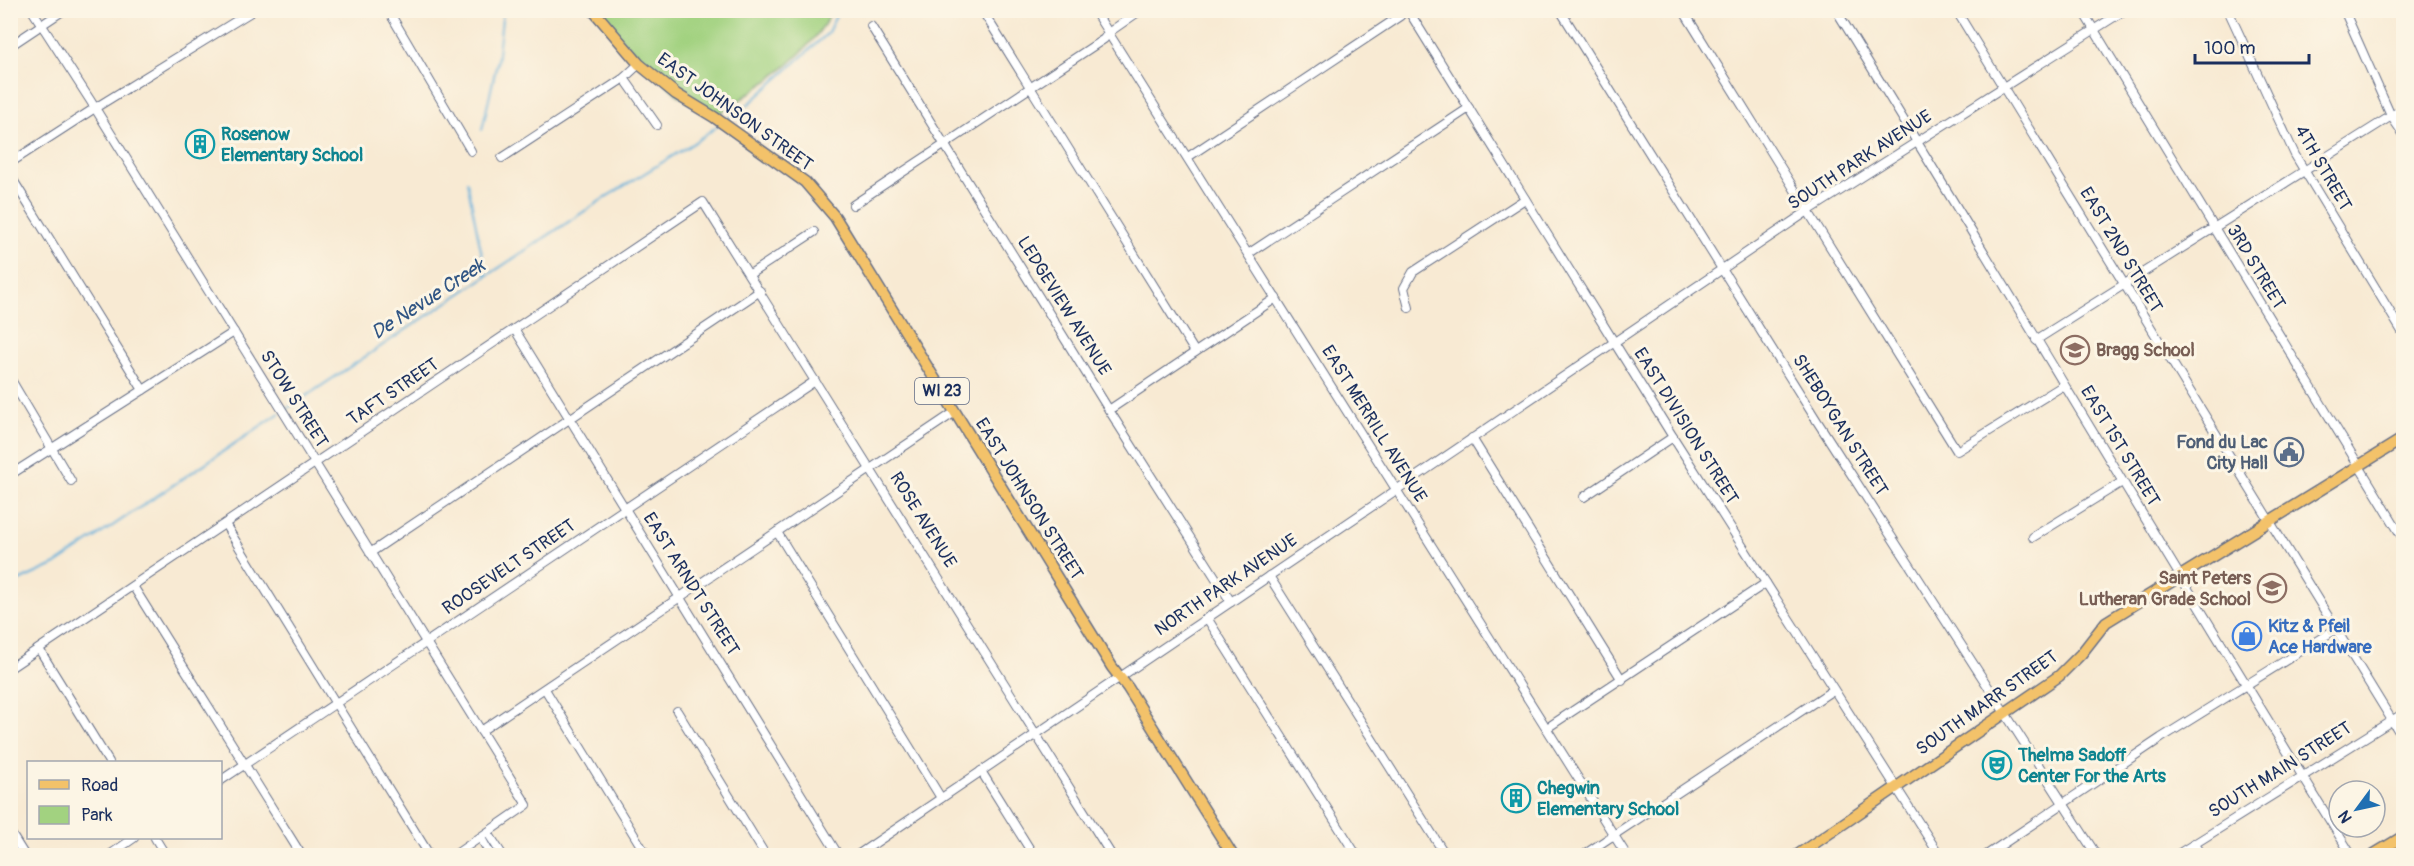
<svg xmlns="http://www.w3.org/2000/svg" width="2414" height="866" viewBox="0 0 2414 866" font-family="Pangolin,sans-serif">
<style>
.green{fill:#a2d280;stroke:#5e806f;stroke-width:1.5}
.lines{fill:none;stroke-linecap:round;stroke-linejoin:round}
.stream{stroke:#61afdb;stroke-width:2}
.minor-casing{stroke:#687087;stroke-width:10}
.major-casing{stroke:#687087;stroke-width:13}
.minor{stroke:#fff;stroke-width:8}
.major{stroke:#f3c26a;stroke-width:10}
.labels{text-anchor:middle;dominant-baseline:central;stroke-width:6;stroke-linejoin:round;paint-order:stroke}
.shield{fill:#fcf5e5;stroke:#5e6a86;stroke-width:1.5}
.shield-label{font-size:16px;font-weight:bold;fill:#1b2f5e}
.street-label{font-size:18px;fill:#1b2f5e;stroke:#fcf5e5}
.culture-label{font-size:18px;font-weight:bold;fill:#0d838f;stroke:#fcf5e5;text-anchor:start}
.education-label{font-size:18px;font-weight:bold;fill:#785e54;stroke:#fcf5e5;text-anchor:start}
.service-label{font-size:18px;font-weight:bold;fill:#4e5e75;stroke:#fcf5e5;text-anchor:end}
.shop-label{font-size:18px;font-weight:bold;fill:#366cbe;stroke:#fcf5e5;text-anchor:start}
.water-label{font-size:20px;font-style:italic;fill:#305584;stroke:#fcf5e5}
</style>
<rect width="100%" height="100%" fill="#fcf5e5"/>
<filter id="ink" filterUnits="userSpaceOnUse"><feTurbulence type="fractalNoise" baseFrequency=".0167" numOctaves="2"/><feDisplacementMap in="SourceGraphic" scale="12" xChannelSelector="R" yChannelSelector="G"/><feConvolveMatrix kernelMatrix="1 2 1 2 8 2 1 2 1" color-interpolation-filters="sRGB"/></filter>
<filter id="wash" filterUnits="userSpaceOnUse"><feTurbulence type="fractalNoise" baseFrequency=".008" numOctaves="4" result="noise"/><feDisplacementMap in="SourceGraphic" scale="24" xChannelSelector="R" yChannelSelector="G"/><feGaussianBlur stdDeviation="1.35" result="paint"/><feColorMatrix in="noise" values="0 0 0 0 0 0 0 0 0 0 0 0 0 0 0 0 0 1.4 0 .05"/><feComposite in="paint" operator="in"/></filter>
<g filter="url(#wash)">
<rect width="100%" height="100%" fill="#f8ead3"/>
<path class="green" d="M 593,11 L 832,11 C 810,56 756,90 714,117 L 676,94 Z"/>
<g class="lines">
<g class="stream">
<path d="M 726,120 L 750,103 L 827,34 L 839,10"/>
<path d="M 482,130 L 497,63 L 503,10"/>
<path d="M 467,181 L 486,275"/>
<path d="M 285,410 L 606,197 L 692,144 L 719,125"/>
<path d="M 10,585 L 56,564 L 280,413"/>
</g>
</g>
</g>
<g filter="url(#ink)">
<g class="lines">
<g class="minor-casing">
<g id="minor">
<path d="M 32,10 L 90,100 L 527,805 L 453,856"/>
<path d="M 388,10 L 471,151"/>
<path d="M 982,10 L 1195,352"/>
<path d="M 1094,10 L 1627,856"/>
<path d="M 1408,10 L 1673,437 L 1940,856"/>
<path d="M 1560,10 L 1817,421 L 2097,856"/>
<path d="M 1683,10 L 1957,451 L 2064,385"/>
<path d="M 1836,10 C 2010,291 2177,576 2352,856"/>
<path d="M 1956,10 L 2404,740"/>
<path d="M 2082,10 L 2404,540"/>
<path d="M 2228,10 L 2295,155 L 2404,335"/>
<path d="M 2344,10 L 2391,116 L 2404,135"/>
<path d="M 871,26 L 1109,410 L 1231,602"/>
<path d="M 10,46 L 64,10"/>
<path d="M 624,78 L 657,125"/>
<path d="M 1188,157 L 1400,16 L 1405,10"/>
<path d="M 502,158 L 624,78 L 639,64"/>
<path d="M 10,163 L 95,108 L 254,10"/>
<path d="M 10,175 L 143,390"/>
<path d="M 853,205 L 1104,39 L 1108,33 L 1141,10"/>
<path d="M 1248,254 L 1469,108"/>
<path d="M 750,274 L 814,232"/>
<path d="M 1409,308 L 1404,288 L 1413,272 L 1525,199"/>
<path d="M 515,330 L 839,856"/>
<path d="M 2036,340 L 2404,108"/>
<path d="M 10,378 L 71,481"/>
<path d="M 1109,410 L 1276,298"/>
<path d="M 1472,438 L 1622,680"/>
<path d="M 10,475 L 234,332"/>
<path d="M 1584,497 L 1673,437"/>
<path d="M 225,524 L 430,856"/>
<path d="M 777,532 L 941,798"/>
<path d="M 2033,537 L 2122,482"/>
<path d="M 370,553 L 760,291"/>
<path d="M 1269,576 L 1446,856"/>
<path d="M 133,586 L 302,856"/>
<path d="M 1207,618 L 1357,856"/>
<path d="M 39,649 L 109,762"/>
<path d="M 10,668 L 703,202 L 1112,856"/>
<path d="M 545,689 L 647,856"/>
<path d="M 677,711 L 766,856"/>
<path d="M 1547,728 L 1766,583"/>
<path d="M 481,731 L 955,412"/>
<path d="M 981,771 L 1034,856"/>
<path d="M 220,781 L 815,381"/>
<path d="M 10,832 L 25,856"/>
<path d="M 488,833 L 503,856"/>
<path d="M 155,838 L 166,856"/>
<path d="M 481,838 L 491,856"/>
<path d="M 2194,843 L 2203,856"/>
<path d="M 108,856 L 134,838"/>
<path d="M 856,856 L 1808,211 L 2125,10"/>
<path d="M 1582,856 L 1833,690"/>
<path d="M 1985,856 L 2161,738 L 2336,629"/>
<path d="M 2175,856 L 2404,713"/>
</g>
</g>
<g class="major-casing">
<g id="major">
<path d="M 593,10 L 639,64 L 676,94 L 714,117 L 805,182 L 835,217 L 1112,667 L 1128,688 L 1233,856"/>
<path d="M 1796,856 L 2059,676 L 2081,654 L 2106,622 L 2404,438"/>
<path d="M 2371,856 L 2404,836"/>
</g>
</g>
<use href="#minor" class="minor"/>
<use href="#major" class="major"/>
</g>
</g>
<defs>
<g id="building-ring" transform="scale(1.5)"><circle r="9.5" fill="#fcf5e5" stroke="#0f9aa8" stroke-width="1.5"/><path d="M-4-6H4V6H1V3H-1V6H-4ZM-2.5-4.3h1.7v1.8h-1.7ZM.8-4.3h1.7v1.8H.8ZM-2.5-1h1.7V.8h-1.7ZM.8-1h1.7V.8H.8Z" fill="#0f9aa8"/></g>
<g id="school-ring" transform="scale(1.5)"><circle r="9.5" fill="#fcf5e5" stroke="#8d6e63" stroke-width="1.5"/><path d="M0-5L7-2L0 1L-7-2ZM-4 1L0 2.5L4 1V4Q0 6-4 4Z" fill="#8d6e63"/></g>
<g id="civic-ring" transform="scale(1.5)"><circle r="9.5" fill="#fcf5e5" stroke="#5c6f8a" stroke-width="1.5"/><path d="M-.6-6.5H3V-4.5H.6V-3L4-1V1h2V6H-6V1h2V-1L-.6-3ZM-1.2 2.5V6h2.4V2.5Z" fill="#5c6f8a"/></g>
<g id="shop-ring" transform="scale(1.5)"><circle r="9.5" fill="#fcf5e5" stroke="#3f7fe0" stroke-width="1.5"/><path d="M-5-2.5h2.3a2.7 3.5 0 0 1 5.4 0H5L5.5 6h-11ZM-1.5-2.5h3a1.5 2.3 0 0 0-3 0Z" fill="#3f7fe0"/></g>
<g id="theatre-ring" transform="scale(1.5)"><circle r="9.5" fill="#fcf5e5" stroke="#0f9aa8" stroke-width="1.5"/><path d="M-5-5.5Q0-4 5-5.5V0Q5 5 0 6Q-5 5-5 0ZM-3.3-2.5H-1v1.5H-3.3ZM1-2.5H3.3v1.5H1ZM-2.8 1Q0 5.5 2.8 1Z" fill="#0f9aa8"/></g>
</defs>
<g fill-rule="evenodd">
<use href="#building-ring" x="200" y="144"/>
<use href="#school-ring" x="2075" y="350"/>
<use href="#civic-ring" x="2289" y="452"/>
<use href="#school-ring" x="2272" y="588"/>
<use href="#shop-ring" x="2247" y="636"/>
<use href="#theatre-ring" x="1997" y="765"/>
<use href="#building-ring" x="1516" y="798"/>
</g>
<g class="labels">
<rect class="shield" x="915" y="378" width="54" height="26" rx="4.5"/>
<g class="shield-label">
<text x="942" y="391">WI 23</text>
</g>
<g class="street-label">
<text transform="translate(735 112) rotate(36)">EAST JOHNSON STREET</text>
<text transform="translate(1860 160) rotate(-33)">SOUTH PARK AVENUE</text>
<text transform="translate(2323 168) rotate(60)">4TH STREET</text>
<text transform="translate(2121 250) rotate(59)">EAST 2ND STREET</text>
<text transform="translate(2256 267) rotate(59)">3RD STREET</text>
<text transform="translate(1064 306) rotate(58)">LEDGEVIEW AVENUE</text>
<text transform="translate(393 392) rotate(-34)">TAFT STREET</text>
<text transform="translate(294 399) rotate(58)">STOW STREET</text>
<text transform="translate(1374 424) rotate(58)">EAST MERRILL AVENUE</text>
<text transform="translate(1840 425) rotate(58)">SHEBOYGAN STREET</text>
<text transform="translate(1686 426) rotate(58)">EAST DIVISION STREET</text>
<text transform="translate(2120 446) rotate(59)">EAST 1ST STREET</text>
<text transform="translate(1029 499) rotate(58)">EAST JOHNSON STREET</text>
<text transform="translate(923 520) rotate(58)">ROSE AVENUE</text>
<text transform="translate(509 567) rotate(-34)">ROOSEVELT STREET</text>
<text transform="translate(691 584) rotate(58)">EAST ARNDT STREET</text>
<text transform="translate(1226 585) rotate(-34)">NORTH PARK AVENUE</text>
<text transform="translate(1987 703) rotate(-35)">SOUTH MARR STREET</text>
<text transform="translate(2280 770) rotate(-32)">SOUTH MAIN STREET</text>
</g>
<g class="culture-label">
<text x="221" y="134">Rosenow<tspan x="221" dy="21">Elementary School</tspan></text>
<text x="2018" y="755">Thelma Sadoff<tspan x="2018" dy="21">Center For the Arts</tspan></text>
<text x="1537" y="788">Chegwin<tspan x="1537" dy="21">Elementary School</tspan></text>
</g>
<g class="education-label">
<text x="2096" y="350">Bragg School</text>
<text x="2251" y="578" text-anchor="end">Saint Peters<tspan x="2251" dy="21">Lutheran Grade School</tspan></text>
</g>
<g class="service-label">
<text x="2268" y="442">Fond du Lac<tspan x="2268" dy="21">City Hall</tspan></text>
</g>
<g class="shop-label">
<text x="2268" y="626">Kitz &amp; Pfeil<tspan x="2268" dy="21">Ace Hardware</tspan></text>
</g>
<g class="water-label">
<text transform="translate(428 299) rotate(-33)">De Nevue Creek</text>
</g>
</g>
<rect width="2414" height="866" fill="none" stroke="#fcf5e5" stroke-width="36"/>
<rect x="27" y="761" width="195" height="78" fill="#fcf5e5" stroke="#a2a6af" stroke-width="1.5"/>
<rect x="39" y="780" width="30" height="9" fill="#f3c26a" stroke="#a2a6af" stroke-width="1.5"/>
<text x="81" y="791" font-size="18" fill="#1b2f5e">Road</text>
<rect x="39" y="806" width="30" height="18" fill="#a2d280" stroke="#a2a6af" stroke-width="1.5"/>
<text x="81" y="821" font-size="18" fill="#1b2f5e">Park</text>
<g transform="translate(2357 809) rotate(237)"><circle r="28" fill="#fcf5e5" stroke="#a2a6af" stroke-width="1.5"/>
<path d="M0-4.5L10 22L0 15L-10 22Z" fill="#1f6fb2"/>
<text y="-9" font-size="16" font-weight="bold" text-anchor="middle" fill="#1b2f5e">N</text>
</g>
<path d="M2195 54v9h114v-9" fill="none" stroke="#1b2f5e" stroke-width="3"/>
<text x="2204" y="54" font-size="18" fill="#1b2f5e" stroke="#fcf5e5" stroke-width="4.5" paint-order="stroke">100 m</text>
</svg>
